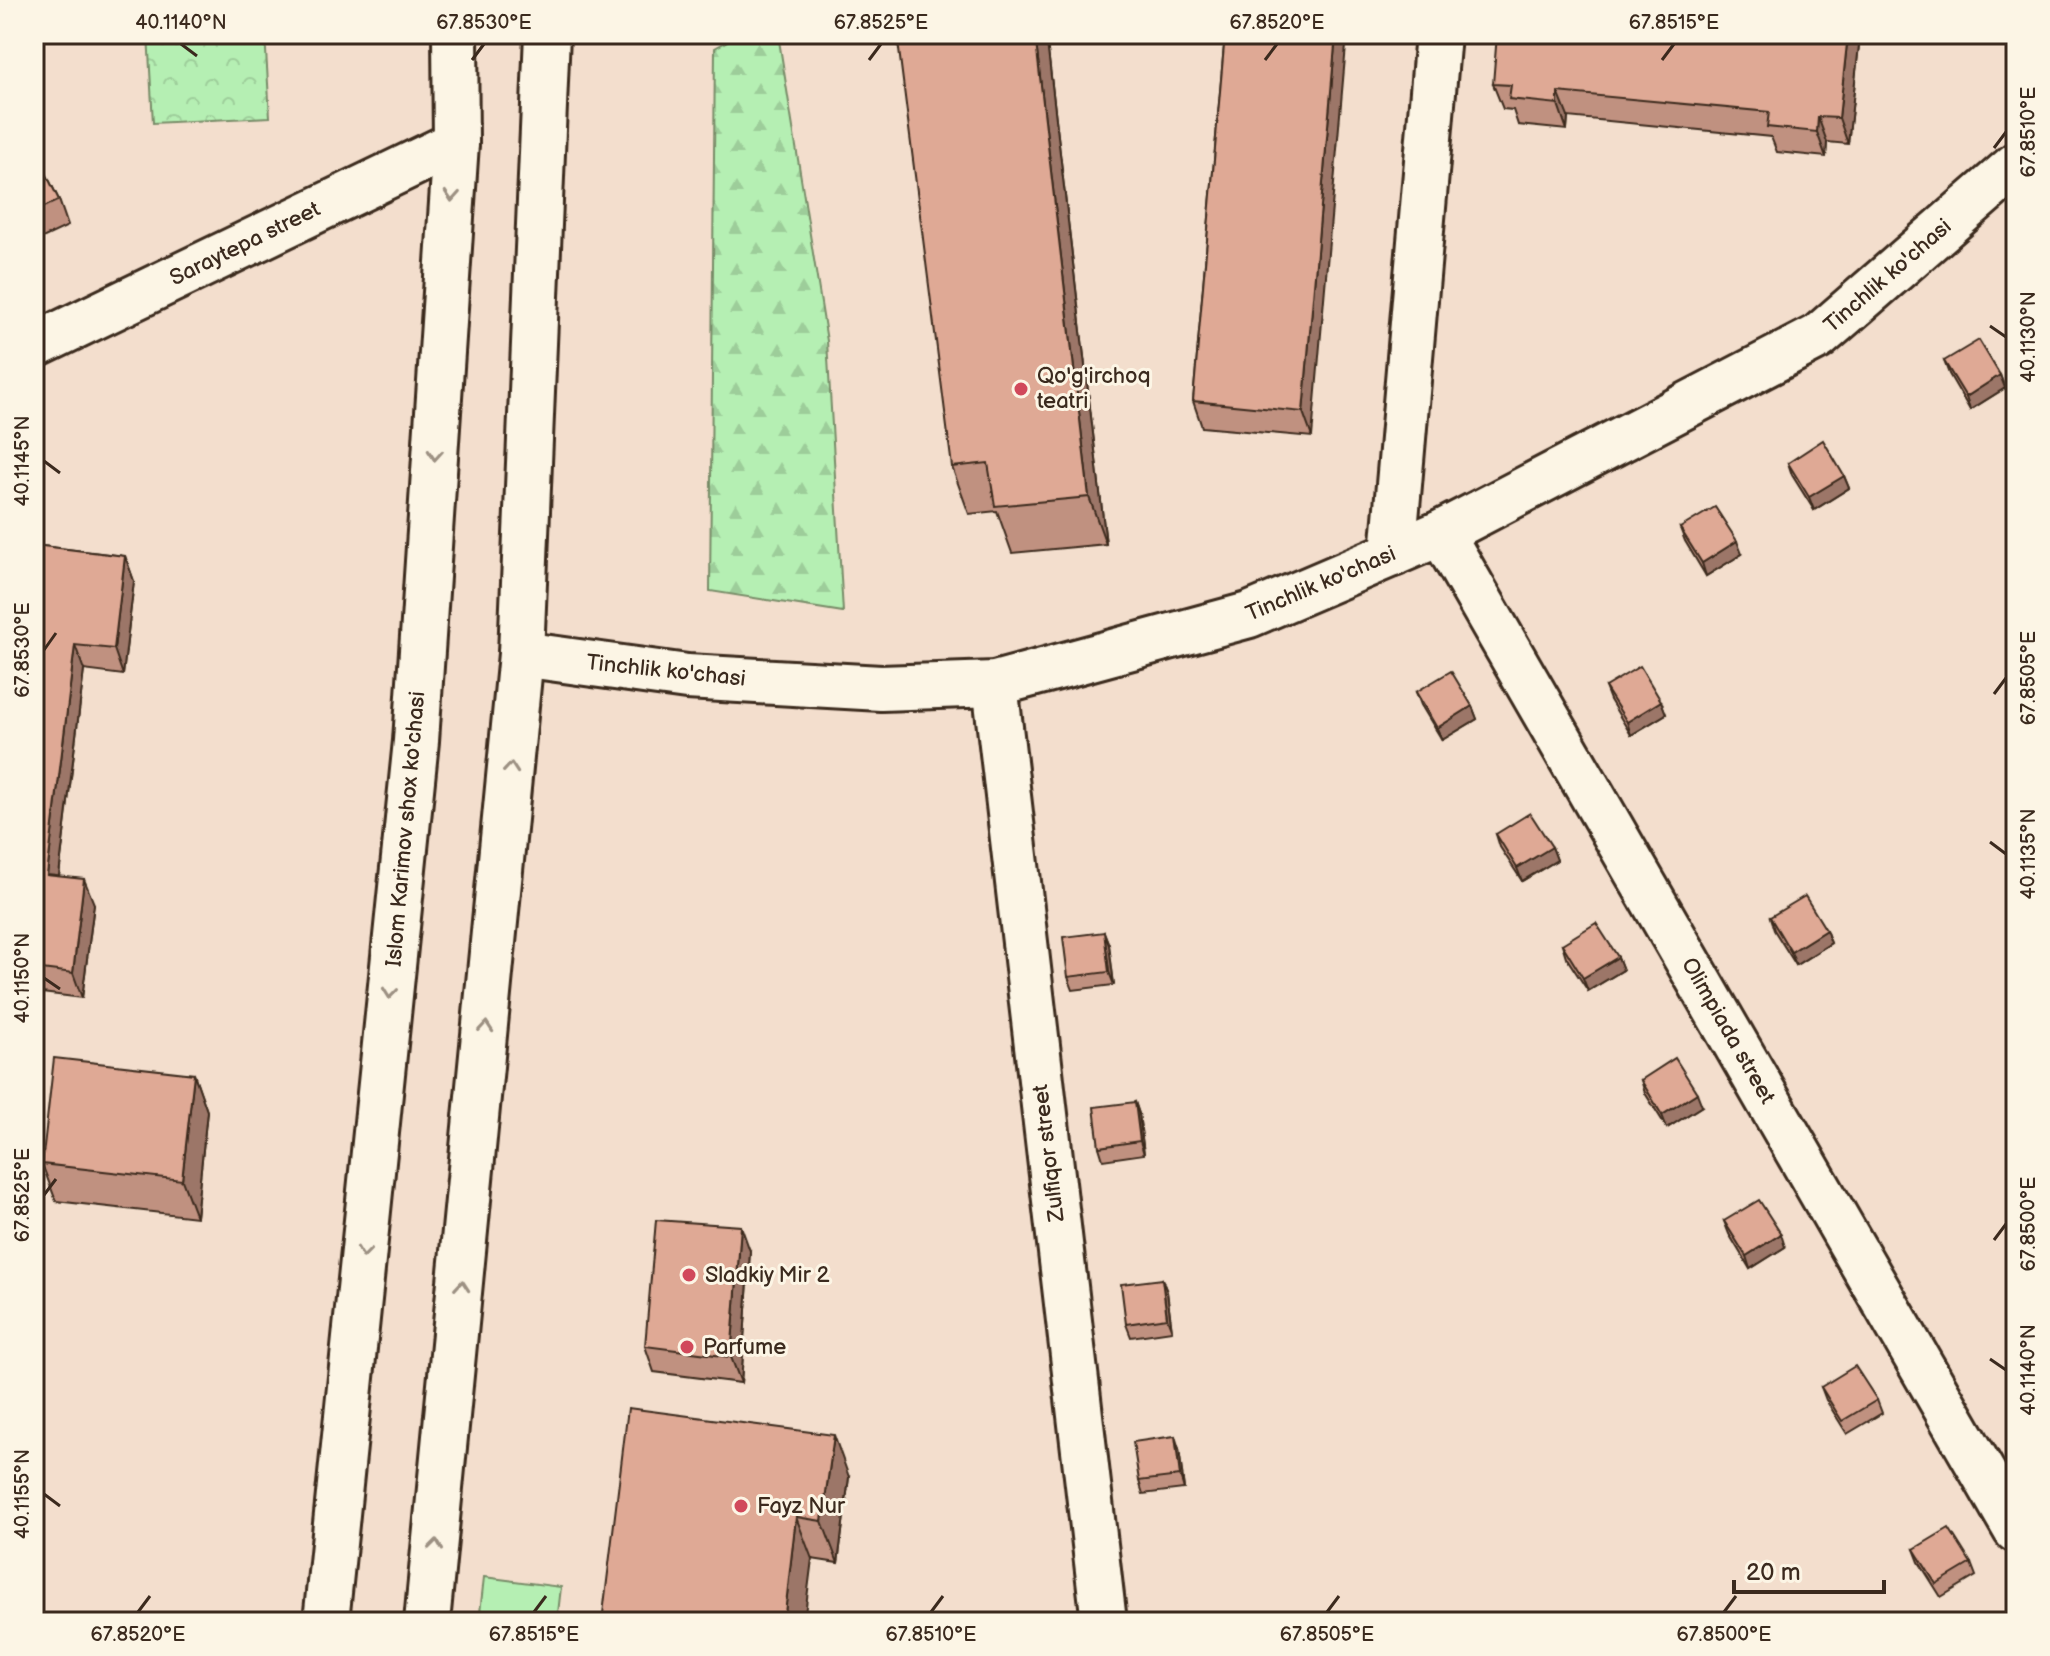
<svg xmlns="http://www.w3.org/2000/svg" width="2050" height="1656" viewBox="0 0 2050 1656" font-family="'Balsamiq Sans',sans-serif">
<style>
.grass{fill:#b5efb3;stroke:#788c68;stroke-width:2}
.forest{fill:url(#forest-firs);stroke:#788c68;stroke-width:2}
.park{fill:url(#park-crowns);stroke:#788c68;stroke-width:2}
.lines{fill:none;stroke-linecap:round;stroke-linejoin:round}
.minor-casing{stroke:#3b2a1e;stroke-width:50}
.tertiary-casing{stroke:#3b2a1e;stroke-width:50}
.secondary-casing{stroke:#3b2a1e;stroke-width:50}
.minor{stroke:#fcf5e5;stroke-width:44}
.tertiary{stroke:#fcf5e5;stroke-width:44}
.secondary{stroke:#fcf5e5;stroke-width:44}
.wall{fill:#c09180;stroke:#3b2a1e;stroke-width:2}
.shaded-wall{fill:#9c7668;stroke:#3b2a1e;stroke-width:2}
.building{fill:#dfa995;stroke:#3b2a1e;stroke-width:2}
.oneway{stroke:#9c9082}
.ticks{fill:none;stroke:#3b2a1e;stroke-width:3}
.poi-dot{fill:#d1495b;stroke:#fcf5e5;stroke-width:3}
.labels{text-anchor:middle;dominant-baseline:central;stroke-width:6;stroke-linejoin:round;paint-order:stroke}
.street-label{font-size:22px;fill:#3b2a1e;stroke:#fcf5e5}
.poi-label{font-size:22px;fill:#3b2a1e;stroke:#fcf5e5;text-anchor:start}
.neatline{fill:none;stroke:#3b2a1e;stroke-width:3}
.ticks-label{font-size:20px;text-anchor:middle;fill:#3b2a1e}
</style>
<defs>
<pattern id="forest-firs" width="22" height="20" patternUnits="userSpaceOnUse" patternTransform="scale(2)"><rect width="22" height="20" fill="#b5efb3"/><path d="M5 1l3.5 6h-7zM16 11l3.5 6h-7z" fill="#9dcd9a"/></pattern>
<pattern id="park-crowns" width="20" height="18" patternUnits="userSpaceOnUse" patternTransform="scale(2)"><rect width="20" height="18" fill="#b5efb3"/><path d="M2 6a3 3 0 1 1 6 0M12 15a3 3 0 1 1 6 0" fill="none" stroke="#9dcd9a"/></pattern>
</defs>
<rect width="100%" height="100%" fill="#f3decd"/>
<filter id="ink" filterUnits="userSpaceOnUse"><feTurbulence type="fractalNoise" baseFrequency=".0125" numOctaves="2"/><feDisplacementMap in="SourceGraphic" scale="16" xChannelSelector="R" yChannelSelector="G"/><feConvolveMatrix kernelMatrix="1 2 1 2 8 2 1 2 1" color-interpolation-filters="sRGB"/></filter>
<g filter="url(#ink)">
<path class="grass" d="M 484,1577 L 561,1587 L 557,1622 L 479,1622 Z"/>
<path class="forest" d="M 740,34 L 778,34 L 827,341 L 843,612 L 710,591 L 715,48 Z"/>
<path class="park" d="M 148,34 L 265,34 L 270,117 L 153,123 Z"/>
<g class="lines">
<g class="minor-casing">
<g id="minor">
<path d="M 1441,533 L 2016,1530"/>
<path d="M 1393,554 L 1438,34"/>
<path d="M 995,684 L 1104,1622"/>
</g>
</g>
<g class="tertiary-casing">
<path id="tertiary" d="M 521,654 L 687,677 L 881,688 L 995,684 L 1249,615 L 1441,533 L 1818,337 L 2016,165"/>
</g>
<g class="secondary-casing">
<g id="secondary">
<path d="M 34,346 L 456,143"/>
<path d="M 326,1622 L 416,741 L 456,143 L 455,34"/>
<path d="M 427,1622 L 521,654 L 547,34"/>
</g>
</g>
<use href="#minor" class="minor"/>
<use href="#tertiary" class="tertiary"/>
<use href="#secondary" class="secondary"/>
</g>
<g class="wall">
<path d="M 1046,34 L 1106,544 L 1012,553 L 997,511 L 969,514 L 952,467 Z"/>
<path d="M 1225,34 L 1312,437 L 1202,427 L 1193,401 Z"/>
<path d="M 1860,36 L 1848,144 L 1827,142 L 1826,157 L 1777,152 L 1771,137 L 1568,117 L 1567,130 L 1518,125 L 1513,110 L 1503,109 L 1493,84 Z"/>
<path d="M 34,149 L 59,200 L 68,226 L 34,242 Z"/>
<path d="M 1944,361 L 2000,375 L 2005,388 L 1970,410 L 1949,374 Z"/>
<path d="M 1788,463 L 1844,476 L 1849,488 L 1814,510 L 1792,475 Z"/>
<path d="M 1680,528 L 1742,554 L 1706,576 L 1685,541 Z"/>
<path d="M 34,545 L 125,556 L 134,581 L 123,675 L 84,670 L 59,876 L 94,904 L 82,998 L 34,992 Z"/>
<path d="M 1605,687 L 1661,701 L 1666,714 L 1631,735 L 1610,700 Z"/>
<path d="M 1416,692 L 1472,706 L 1477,719 L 1442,740 L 1421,705 Z"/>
<path d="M 1496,834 L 1552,847 L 1557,860 L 1522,881 L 1500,847 Z"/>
<path d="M 1770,917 L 1826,930 L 1831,943 L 1796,965 L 1774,930 Z"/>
<path d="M 1104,932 L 1109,945 L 1114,985 L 1073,990 L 1068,977 Z"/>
<path d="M 1562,944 L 1618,957 L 1623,970 L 1588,991 L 1566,957 Z"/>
<path d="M 194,1074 L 207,1111 L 196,1217 L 56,1201 L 42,1164 Z"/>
<path d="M 1641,1080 L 1702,1106 L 1667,1128 L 1645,1093 Z"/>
<path d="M 1135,1102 L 1139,1114 L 1144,1154 L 1103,1160 L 1099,1147 Z"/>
<path d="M 1724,1221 L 1785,1247 L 1750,1269 L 1729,1234 Z"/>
<path d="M 750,1251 L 741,1383 L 654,1372 L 645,1346 Z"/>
<path d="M 1162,1279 L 1167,1292 L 1172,1331 L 1131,1337 L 1126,1324 Z"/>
<path d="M 1821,1387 L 1877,1400 L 1882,1413 L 1847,1434 L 1826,1400 Z"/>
<path d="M 1179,1449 L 1184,1489 L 1143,1494 L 1139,1481 Z"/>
<path d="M 849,1477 L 838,1563 L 812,1559 L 602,1622 Z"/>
<path d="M 1914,1549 L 1971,1563 L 1976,1576 L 1941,1597 L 1919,1562 Z"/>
</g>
<g class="shaded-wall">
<path d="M 1035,34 L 1046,34 L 1106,544 L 1089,497 Z"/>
<path d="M 1336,34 L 1347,34 L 1312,437 L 1303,412 Z"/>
<path d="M 1848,34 L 1859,34 L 1860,36 L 1848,144 L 1839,118 Z"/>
<path d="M 1558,92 L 1568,117 L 1567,130 L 1558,104 Z"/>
<path d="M 1818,117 L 1827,142 L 1826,157 L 1817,132 Z"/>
<path d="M 2000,375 L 2005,388 L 1970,410 L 1966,397 Z"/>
<path d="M 1844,476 L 1849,488 L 1814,510 L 1809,497 Z"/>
<path d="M 1737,541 L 1742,554 L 1706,576 L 1702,563 Z"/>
<path d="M 125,556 L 134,581 L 123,675 L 114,649 Z"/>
<path d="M 75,645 L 84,670 L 56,900 L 47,875 Z"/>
<path d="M 1661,701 L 1666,714 L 1631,735 L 1627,722 Z"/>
<path d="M 1472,706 L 1477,719 L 1442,740 L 1437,728 Z"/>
<path d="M 1552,847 L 1557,860 L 1522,881 L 1517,868 Z"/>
<path d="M 84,879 L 94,904 L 82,998 L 73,973 Z"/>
<path d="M 1826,930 L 1831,943 L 1796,965 L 1791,952 Z"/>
<path d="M 1104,932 L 1109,945 L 1114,985 L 1109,972 Z"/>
<path d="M 1618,957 L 1623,970 L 1588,991 L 1583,978 Z"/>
<path d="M 194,1074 L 207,1111 L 196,1217 L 182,1180 Z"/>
<path d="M 1697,1093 L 1702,1106 L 1667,1128 L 1662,1115 Z"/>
<path d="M 1135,1102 L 1139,1114 L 1144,1154 L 1140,1141 Z"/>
<path d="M 741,1226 L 750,1251 L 741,1383 L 731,1357 Z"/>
<path d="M 1781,1234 L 1785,1247 L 1750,1269 L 1746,1256 Z"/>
<path d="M 1162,1279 L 1167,1292 L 1172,1331 L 1167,1318 Z"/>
<path d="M 34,1410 L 37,1418 L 34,1441 Z"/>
<path d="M 834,1435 L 849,1477 L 838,1563 L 822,1521 Z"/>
<path d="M 1175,1436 L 1179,1449 L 1184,1489 L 1180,1476 Z"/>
<path d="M 796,1517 L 812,1559 L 804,1622 L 784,1622 Z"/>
</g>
<g class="building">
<path d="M 897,34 L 1035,34 L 1089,497 L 995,506 L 988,463 L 952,467 Z"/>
<path d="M 1225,34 L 1336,34 L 1303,412 L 1193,401 Z"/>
<path d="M 1497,34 L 1848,34 L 1839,118 L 1818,117 L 1817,132 L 1767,127 L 1769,112 L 1558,92 L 1558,104 L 1509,99 L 1511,85 L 1493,84 Z"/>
<path d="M 34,149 L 59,200 L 34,212 Z"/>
<path d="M 1979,340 L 2000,375 L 1966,397 L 1944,361 Z"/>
<path d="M 1823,440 L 1844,476 L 1809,497 L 1788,463 Z"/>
<path d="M 1715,507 L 1737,541 L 1702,563 L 1680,528 Z"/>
<path d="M 34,545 L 125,556 L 114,649 L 75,645 L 47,875 L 84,879 L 73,973 L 34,968 Z"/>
<path d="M 1640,666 L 1661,701 L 1627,722 L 1605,687 Z"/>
<path d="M 1451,671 L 1472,706 L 1437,728 L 1416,692 Z"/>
<path d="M 1530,813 L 1552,847 L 1517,868 L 1496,834 Z"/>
<path d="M 1805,896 L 1826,930 L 1791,952 L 1770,917 Z"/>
<path d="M 1596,923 L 1618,957 L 1583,978 L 1562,944 Z"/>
<path d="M 1104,932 L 1109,972 L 1068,977 L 1063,937 Z"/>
<path d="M 54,1058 L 194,1074 L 182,1180 L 42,1164 Z"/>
<path d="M 1675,1058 L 1697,1093 L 1662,1115 L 1641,1080 Z"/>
<path d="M 1135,1102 L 1140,1141 L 1099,1147 L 1094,1107 Z"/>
<path d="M 1759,1200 L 1781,1234 L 1746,1256 L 1724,1221 Z"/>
<path d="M 656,1220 L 741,1226 L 731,1357 L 645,1346 Z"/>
<path d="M 1162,1279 L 1167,1318 L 1126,1324 L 1121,1284 Z"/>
<path d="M 1855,1366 L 1877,1400 L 1842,1421 L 1821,1387 Z"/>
<path d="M 628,1408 L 834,1435 L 822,1521 L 796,1517 L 784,1622 L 602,1622 Z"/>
<path d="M 1175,1436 L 1180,1476 L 1139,1481 L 1133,1442 Z"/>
<path d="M 1949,1528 L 1971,1563 L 1936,1584 L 1914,1549 Z"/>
</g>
<defs><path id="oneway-chevron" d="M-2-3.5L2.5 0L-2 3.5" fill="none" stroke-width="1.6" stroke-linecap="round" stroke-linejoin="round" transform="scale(2)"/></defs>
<g class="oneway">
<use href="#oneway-chevron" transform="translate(452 196) rotate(94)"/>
<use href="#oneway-chevron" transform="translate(435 455) rotate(94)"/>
<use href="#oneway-chevron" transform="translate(511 768) rotate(-85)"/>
<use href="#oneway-chevron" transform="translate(390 993) rotate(96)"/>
<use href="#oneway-chevron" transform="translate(486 1027) rotate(-85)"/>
<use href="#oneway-chevron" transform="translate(364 1252) rotate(96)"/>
<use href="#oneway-chevron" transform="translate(462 1286) rotate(-85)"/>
<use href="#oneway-chevron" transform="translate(436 1545) rotate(-83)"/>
</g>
</g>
<path class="ticks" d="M 181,44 L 197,56M 472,60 L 484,44M 869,60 L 881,44M 1265,60 L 1277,44M 1662,60 L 1674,44M 1994,148 L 2006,132M 1990,326 L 2006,337M 44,461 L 60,473M 44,650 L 56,633M 1994,694 L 2006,678M 1990,842 L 2006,854M 44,978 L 60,989M 44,1195 L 56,1179M 1994,1240 L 2006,1224M 1990,1359 L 2006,1370M 44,1494 L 60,1506M 138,1612 L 150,1596M 534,1612 L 546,1596M 931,1612 L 943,1596M 1327,1612 L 1339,1596M 1724,1612 L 1736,1596"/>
<g class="poi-dot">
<circle cx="1021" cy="389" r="8"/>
<circle cx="689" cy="1275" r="8"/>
<circle cx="687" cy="1347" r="8"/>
<circle cx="741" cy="1506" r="8"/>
</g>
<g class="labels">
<g class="street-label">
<text transform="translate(245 244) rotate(-26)">Saraytepa street</text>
<text transform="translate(1888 276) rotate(-41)">Tinchlik ko'chasi</text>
<text transform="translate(1321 584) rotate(-23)">Tinchlik ko'chasi</text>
<text transform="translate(666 671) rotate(6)">Tinchlik ko'chasi</text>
<text transform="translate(406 829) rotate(-85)">Islom Karimov shox ko'chasi</text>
<text transform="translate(1728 1031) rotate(60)">Olimpiada street</text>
<text transform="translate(1049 1153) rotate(-97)">Zulfiqor street</text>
</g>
<g class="poi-label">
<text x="1037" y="376">Qo'g'irchoq<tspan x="1037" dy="25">teatri</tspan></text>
<text x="705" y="1275">Sladkiy Mir 2</text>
<text x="703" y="1347">Parfume</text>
<text x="757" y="1506">Fayz Nur</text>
</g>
</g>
<rect width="2050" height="1656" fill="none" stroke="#fcf5e5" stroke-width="88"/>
<path d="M1734 1580v12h150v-12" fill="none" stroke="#3b2a1e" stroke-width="4"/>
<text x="1746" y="1580" font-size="24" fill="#3b2a1e" stroke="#fcf5e5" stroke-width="6" paint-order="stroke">20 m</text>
<rect x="44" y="44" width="1962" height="1568" class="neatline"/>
<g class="ticks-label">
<text x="181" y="29">40.1140°N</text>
<text x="484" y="29">67.8530°E</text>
<text x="881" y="29">67.8525°E</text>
<text x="1277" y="29">67.8520°E</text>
<text x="1674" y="29">67.8515°E</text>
<text transform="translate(2028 132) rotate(-90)" y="7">67.8510°E</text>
<text transform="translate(2028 337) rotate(-90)" y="7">40.1130°N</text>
<text transform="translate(22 461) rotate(-90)" y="7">40.1145°N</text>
<text transform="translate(22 650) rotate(-90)" y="7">67.8530°E</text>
<text transform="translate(2028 678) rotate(-90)" y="7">67.8505°E</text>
<text transform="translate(2028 854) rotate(-90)" y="7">40.1135°N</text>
<text transform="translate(22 978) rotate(-90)" y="7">40.1150°N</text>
<text transform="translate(22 1195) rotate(-90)" y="7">67.8525°E</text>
<text transform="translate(2028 1224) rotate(-90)" y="7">67.8500°E</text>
<text transform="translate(2028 1370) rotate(-90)" y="7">40.1140°N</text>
<text transform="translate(22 1494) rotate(-90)" y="7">40.1155°N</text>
<text x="138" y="1641">67.8520°E</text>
<text x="534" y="1641">67.8515°E</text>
<text x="931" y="1641">67.8510°E</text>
<text x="1327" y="1641">67.8505°E</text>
<text x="1724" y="1641">67.8500°E</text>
</g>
</svg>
